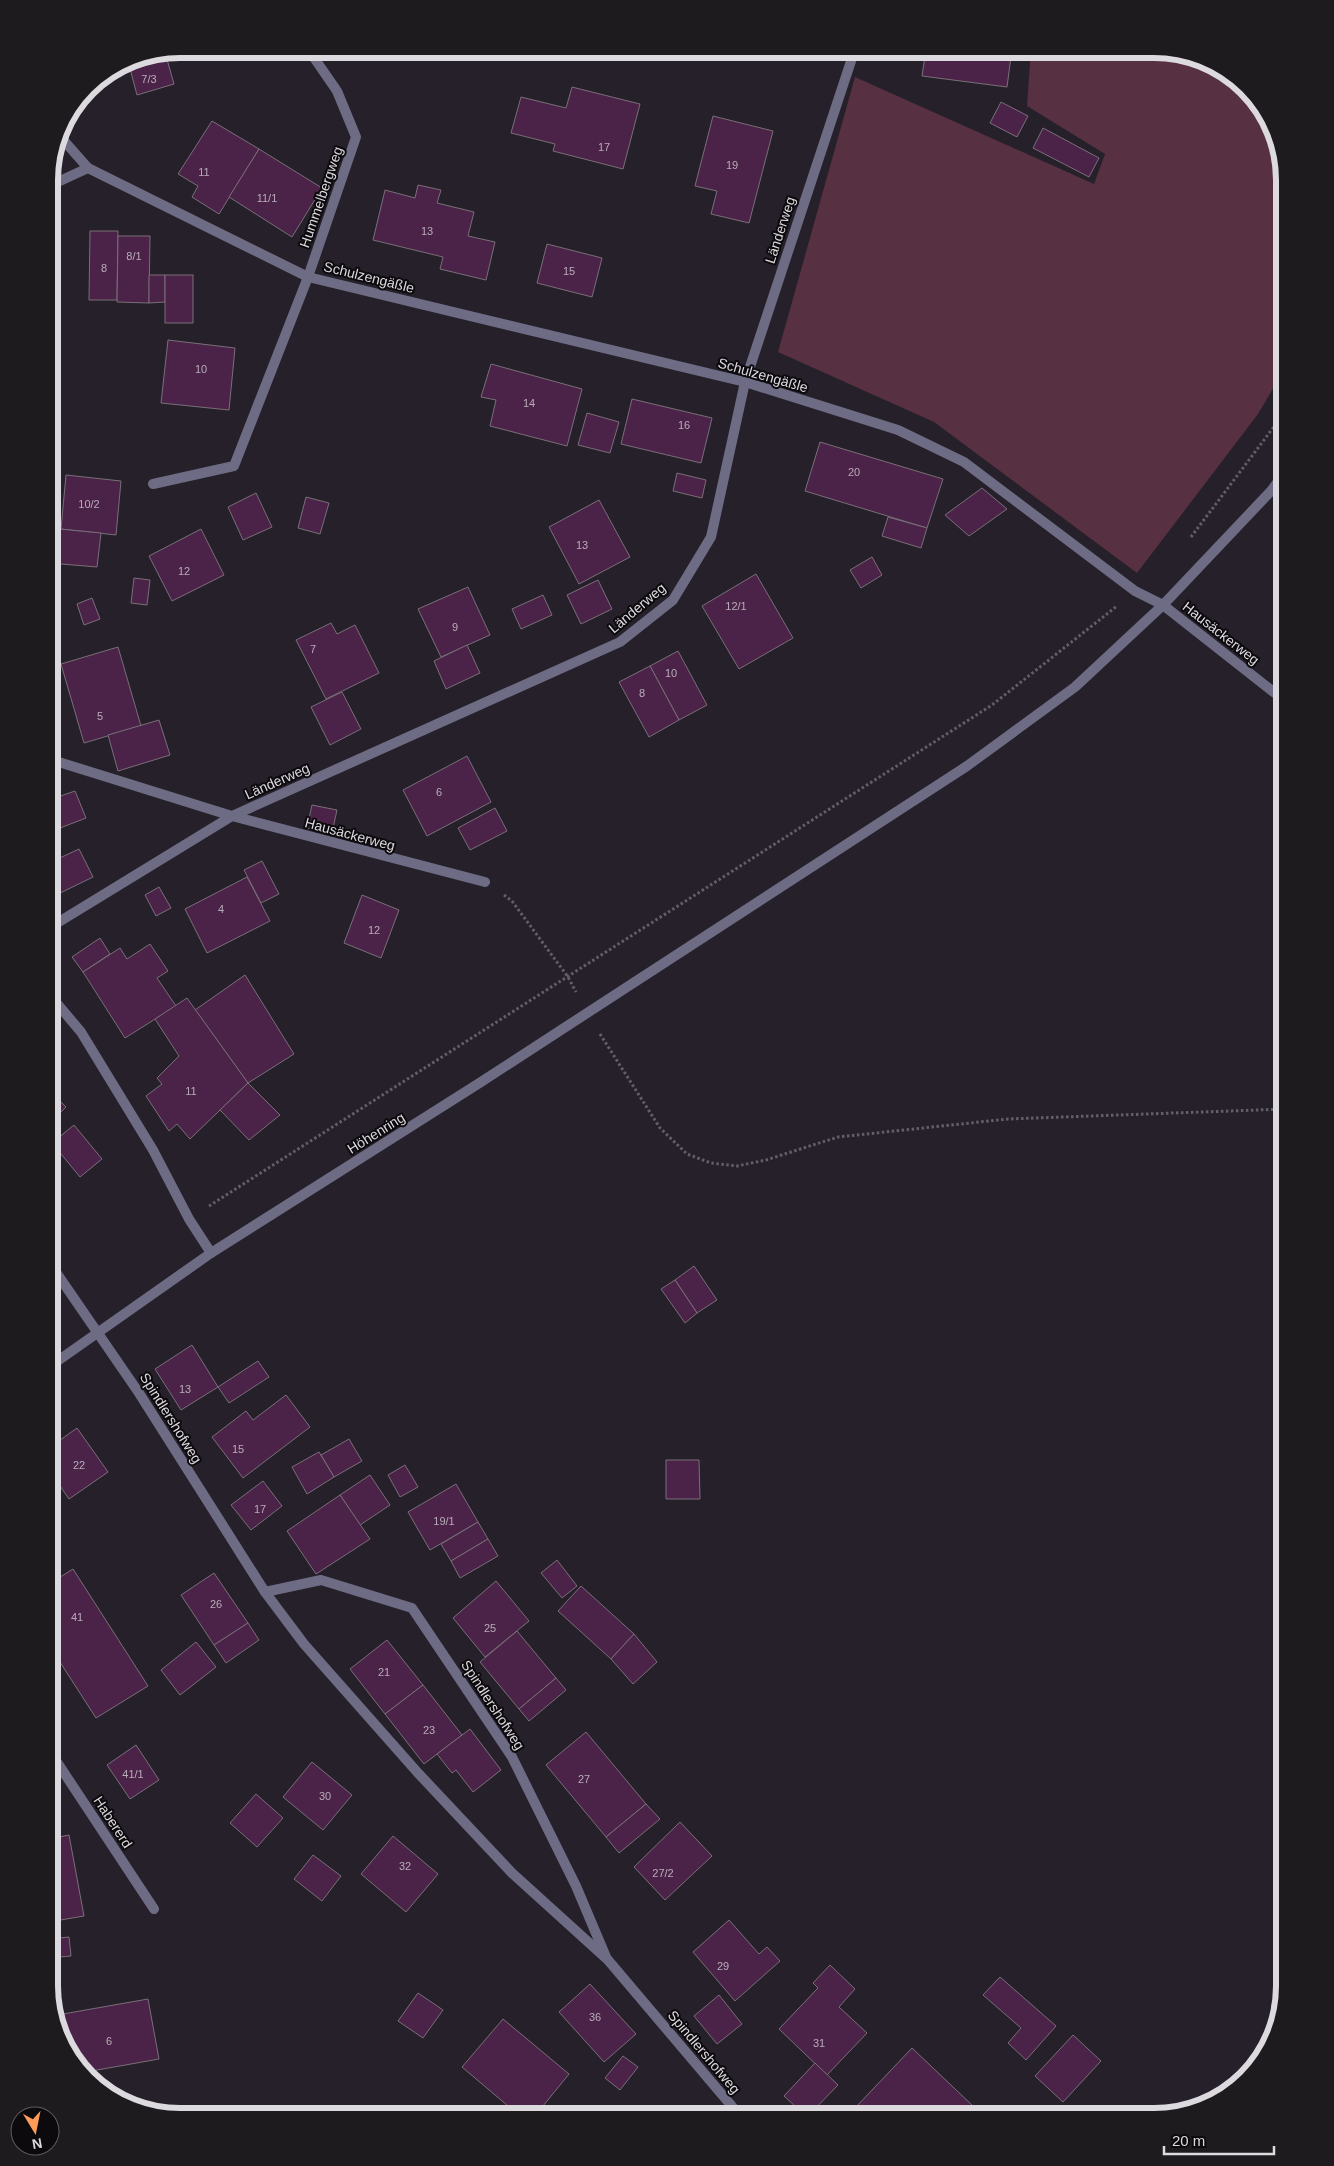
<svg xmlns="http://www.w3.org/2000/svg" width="1334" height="2166" viewBox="0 0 1334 2166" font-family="Helvetica,sans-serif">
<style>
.green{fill:#573042}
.building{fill:#4c2348;stroke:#796f78}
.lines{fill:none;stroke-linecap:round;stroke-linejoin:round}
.path{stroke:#635f67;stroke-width:3;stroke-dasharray:2.5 2.5;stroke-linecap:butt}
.street{stroke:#6d6c84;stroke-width:10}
.labels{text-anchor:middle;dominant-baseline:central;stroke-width:4;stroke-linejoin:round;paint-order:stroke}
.number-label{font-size:11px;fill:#b8acb9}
.street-label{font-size:14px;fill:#dcd9df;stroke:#0d0a0e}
.rim{fill:none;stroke:#dcd9df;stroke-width:6}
</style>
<rect width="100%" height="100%" fill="#252029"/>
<path class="green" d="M 1031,49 L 1163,49 L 1227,71 L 1272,121 L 1285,179 L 1285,368 L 1258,414 L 1137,573 L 934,422 L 778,352 L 855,77 L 1094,184 L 1105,154 L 1027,106 Z"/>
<g class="building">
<path d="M 190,49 L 223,49 L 193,58 Z"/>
<path d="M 926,49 L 1012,49 L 1007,87 L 922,76 Z"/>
<path d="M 165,52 L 174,84 L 137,95 L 128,61 Z"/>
<path d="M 572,87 L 640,104 L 623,169 L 553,151 L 555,144 L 511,133 L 521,97 L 566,108 Z"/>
<path d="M 1001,102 L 1028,116 L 1017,137 L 990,123 Z"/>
<path d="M 713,116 L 773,131 L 749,223 L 711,214 L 717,191 L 695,186 Z"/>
<path d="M 212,121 L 259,149 L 219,214 L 192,197 L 198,186 L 178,174 Z"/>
<path d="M 1043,128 L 1099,158 L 1089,177 L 1033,148 Z"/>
<path d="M 259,149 L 322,188 L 292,237 L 229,197 Z"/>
<path d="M 418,185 L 441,190 L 437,203 L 474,212 L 468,236 L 495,242 L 486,280 L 440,269 L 443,257 L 373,240 L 385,190 L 415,198 Z"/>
<path d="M 90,231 L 118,231 L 117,300 L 89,300 Z"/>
<path d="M 118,236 L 150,236 L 149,303 L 117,302 Z"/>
<path d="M 547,244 L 602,258 L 592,297 L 537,283 Z"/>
<path d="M 149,275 L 165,275 L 165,302 L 149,303 Z"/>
<rect x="165" y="275" width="28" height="48"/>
<path d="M 49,292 L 58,306 L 49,311 Z"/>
<path d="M 168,340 L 235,348 L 229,410 L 161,403 Z"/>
<path d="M 491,364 L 582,389 L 567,446 L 490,426 L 496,400 L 481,397 Z"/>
<path d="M 632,399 L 712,418 L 701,463 L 621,444 Z"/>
<path d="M 587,413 L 619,422 L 610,453 L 578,445 Z"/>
<path d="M 820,442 L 943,479 L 927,528 L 805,491 Z"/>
<path d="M 677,473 L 706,480 L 702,498 L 673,491 Z"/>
<path d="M 66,475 L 121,481 L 116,535 L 61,529 Z"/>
<path d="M 982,488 L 1007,509 L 969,536 L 945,515 Z"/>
<path d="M 256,493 L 272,527 L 243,540 L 228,507 Z"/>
<path d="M 306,497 L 329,503 L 320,534 L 298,528 Z"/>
<path d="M 599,500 L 630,557 L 579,584 L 549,527 Z"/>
<path d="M 888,517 L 927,528 L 921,548 L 882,536 Z"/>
<path d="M 49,528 L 101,533 L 97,567 L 49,563 Z"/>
<path d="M 201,529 L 224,575 L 172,601 L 149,556 Z"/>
<path d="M 872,557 L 882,575 L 861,588 L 850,570 Z"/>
<path d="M 756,574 L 793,638 L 739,669 L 702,606 Z"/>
<path d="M 134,578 L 150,580 L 147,605 L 131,603 Z"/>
<path d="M 598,580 L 612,609 L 581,624 L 567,595 Z"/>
<path d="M 468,587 L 490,635 L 441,657 L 418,609 Z"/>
<path d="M 543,595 L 552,615 L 521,629 L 512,609 Z"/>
<path d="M 92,598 L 100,619 L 84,625 L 77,604 Z"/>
<path d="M 331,623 L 337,634 L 355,625 L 379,673 L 326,699 L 296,640 Z"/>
<path d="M 467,645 L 480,673 L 446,689 L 434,661 Z"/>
<path d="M 118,647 L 141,726 L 84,743 L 61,664 Z"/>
<path d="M 678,651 L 707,705 L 679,720 L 650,666 Z"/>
<path d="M 650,666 L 679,720 L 649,737 L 619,682 Z"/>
<path d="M 342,692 L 361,729 L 330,745 L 311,707 Z"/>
<path d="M 159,720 L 170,755 L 118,771 L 108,735 Z"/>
<path d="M 467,756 L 491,802 L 427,836 L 403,790 Z"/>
<path d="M 75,791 L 86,818 L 60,828 L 49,800 Z"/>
<path d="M 49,800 L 60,828 L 49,832 Z"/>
<path d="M 312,805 L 337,810 L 332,833 L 307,828 Z"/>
<path d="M 495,808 L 507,831 L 470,850 L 458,828 Z"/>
<path d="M 79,849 L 93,877 L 52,897 L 49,891 L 49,863 Z"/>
<path d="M 262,861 L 279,894 L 261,903 L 244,870 Z"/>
<path d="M 247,877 L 270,921 L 207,953 L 185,909 Z"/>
<path d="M 159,887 L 171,908 L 156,916 L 145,895 Z"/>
<path d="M 362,895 L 399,910 L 381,958 L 344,943 Z"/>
<path d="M 100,938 L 110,954 L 83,972 L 72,957 Z"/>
<path d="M 150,944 L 168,971 L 157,978 L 176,1006 L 125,1038 L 83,972 L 120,948 L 127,959 Z"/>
<path d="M 245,975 L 294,1054 L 248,1083 L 195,1010 Z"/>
<path d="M 187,998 L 248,1083 L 190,1139 L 177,1124 L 169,1131 L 146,1096 L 162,1084 L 157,1078 L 179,1056 L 155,1019 Z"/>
<path d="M 248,1083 L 280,1115 L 249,1140 L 220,1110 Z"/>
<path d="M 49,1090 L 66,1107 L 51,1122 L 49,1120 Z"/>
<path d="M 74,1125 L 102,1159 L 80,1177 L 52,1143 Z"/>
<path d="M 694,1266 L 717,1300 L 697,1313 L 675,1280 Z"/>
<path d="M 675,1280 L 697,1313 L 685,1323 L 661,1289 Z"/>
<path d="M 192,1345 L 218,1387 L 181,1410 L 155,1369 Z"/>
<path d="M 258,1361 L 269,1377 L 229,1403 L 218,1387 Z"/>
<path d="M 286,1395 L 310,1427 L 243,1478 L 212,1437 L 246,1411 L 253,1420 Z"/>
<path d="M 77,1428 L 108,1472 L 69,1499 L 49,1470 L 49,1448 Z"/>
<path d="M 349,1439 L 362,1461 L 334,1477 L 321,1455 Z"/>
<path d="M 319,1452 L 334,1477 L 307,1494 L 292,1467 Z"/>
<path d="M 666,1460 L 699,1460 L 700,1499 L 666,1499 Z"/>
<path d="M 405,1465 L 418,1487 L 400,1497 L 388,1475 Z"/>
<path d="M 370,1475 L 390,1505 L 360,1525 L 340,1495 Z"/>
<path d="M 263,1481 L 282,1506 L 251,1530 L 231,1505 Z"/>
<path d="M 456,1484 L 478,1522 L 430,1550 L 408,1512 Z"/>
<path d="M 340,1495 L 370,1539 L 316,1574 L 287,1531 Z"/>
<path d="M 478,1522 L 488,1539 L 451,1561 L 441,1544 Z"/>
<path d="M 488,1539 L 498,1556 L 460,1578 L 451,1561 Z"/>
<path d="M 557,1560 L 577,1586 L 562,1598 L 541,1573 Z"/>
<path d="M 73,1569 L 148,1686 L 96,1718 L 49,1645 L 49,1584 Z"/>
<path d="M 214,1573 L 248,1623 L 214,1645 L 181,1595 Z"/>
<path d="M 496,1581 L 529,1621 L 485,1657 L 453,1618 Z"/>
<path d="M 581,1586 L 634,1634 L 611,1659 L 558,1611 Z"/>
<path d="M 248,1623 L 259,1640 L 226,1663 L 214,1645 Z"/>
<path d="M 517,1631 L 556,1678 L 519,1709 L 480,1662 Z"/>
<path d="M 634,1634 L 657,1662 L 633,1684 L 611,1659 Z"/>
<path d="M 387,1640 L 423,1685 L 385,1714 L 350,1669 Z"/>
<path d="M 196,1642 L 216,1667 L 180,1695 L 161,1670 Z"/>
<path d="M 556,1678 L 566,1690 L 529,1721 L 519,1709 Z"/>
<path d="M 423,1685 L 462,1735 L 424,1764 L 385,1714 Z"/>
<path d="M 470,1729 L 501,1770 L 473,1792 L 456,1770 L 452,1773 L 437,1754 Z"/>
<path d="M 586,1732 L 646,1804 L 606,1837 L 546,1765 Z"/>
<path d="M 136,1745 L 159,1780 L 130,1799 L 107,1765 Z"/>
<path d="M 312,1762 L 352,1795 L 323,1830 L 283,1797 Z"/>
<path d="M 256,1794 L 283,1818 L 257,1847 L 230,1823 Z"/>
<path d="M 646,1804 L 660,1819 L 619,1853 L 606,1837 Z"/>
<path d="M 680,1822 L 712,1856 L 665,1900 L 634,1867 Z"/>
<path d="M 69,1835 L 84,1916 L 49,1922 L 49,1839 Z"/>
<path d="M 393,1836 L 438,1874 L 406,1912 L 361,1874 Z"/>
<path d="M 313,1855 L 341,1876 L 322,1901 L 294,1879 Z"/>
<path d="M 729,1920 L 759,1954 L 767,1947 L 780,1961 L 735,2001 L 693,1952 Z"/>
<path d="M 69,1937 L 71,1956 L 49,1958 L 49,1939 Z"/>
<path d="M 830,1965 L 855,1989 L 839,2007 L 867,2033 L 827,2075 L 779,2029 L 818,1988 L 813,1983 Z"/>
<path d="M 1000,1977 L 1056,2026 L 1026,2060 L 1008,2043 L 1021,2028 L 983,1995 Z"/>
<path d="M 590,1984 L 636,2034 L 604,2062 L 559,2012 Z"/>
<path d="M 418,1993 L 443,2010 L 423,2038 L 398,2021 Z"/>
<path d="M 719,1995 L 742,2024 L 717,2044 L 694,2016 Z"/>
<path d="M 148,1999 L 159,2059 L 86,2072 L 70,2053 L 63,2014 Z"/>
<path d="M 503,2019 L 569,2074 L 534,2117 L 521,2117 L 462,2067 Z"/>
<path d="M 1073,2035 L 1101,2061 L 1063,2102 L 1035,2076 Z"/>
<path d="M 912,2048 L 974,2107 L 964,2117 L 865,2117 L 855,2108 Z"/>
<path d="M 623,2056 L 638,2067 L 620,2090 L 605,2078 Z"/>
<path d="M 815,2063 L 838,2085 L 807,2117 L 784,2096 Z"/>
</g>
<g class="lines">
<g class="path">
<path d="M 1191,537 L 1285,412"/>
<path d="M 504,895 L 512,901 L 568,977 L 576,992"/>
<path d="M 600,1034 L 660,1128 L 687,1154 L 711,1163 L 737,1166 L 766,1160 L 838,1137 L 1008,1119 L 1285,1109"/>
<path d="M 209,1206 L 992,705 L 1117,606"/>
</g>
<g class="street">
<path d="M 58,134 L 88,168"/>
<path d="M 49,186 L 88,168 L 308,277 L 745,382 L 898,430 L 964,462 L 1135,591 L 1163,605 L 1285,701"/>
<path d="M 153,484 L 234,466 L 308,277 L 356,137 L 337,91 L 308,49"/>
<path d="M 49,759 L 232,816 L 485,882"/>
<path d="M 49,928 L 232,816 L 620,642 L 673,600 L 711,537 L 745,382 L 855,49"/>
<path d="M 49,994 L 81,1032 L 153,1150 L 189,1219 L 211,1253"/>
<path d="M 49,1262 L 139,1393 L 265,1592 L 304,1644 L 418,1773 L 512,1873 L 608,1960 L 741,2117"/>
<path d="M 49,1367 L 211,1253 L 481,1082 L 967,766 L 1075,687 L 1163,605 L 1271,491 L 1285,472"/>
<path d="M 265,1592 L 321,1580 L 412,1608 L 512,1757 L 576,1886 L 606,1957"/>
<path d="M 49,1750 L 154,1909"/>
</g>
</g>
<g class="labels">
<g class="number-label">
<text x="149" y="79">7/3</text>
<text x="604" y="147">17</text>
<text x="732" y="165">19</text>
<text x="204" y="172">11</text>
<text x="267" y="198">11/1</text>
<text x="427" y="231">13</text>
<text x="134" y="256">8/1</text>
<text x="104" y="268">8</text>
<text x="569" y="271">15</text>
<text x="201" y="369">10</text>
<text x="529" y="403">14</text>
<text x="684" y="425">16</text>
<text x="854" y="472">20</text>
<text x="89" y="504">10/2</text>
<text x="582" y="545">13</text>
<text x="184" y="571">12</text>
<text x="736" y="606">12/1</text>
<text x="455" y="627">9</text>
<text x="313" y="649">7</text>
<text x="671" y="673">10</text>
<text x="642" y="693">8</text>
<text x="100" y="716">5</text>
<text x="439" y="792">6</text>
<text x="221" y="909">4</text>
<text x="374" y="930">12</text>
<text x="191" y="1091">11</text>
<text x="185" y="1389">13</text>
<text x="238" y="1449">15</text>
<text x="79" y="1465">22</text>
<text x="260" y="1509">17</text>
<text x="444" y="1521">19/1</text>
<text x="216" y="1604">26</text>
<text x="77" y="1617">41</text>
<text x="490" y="1628">25</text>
<text x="384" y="1672">21</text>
<text x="429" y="1730">23</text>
<text x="133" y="1774">41/1</text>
<text x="584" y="1779">27</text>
<text x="325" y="1796">30</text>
<text x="405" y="1866">32</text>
<text x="663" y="1873">27/2</text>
<text x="723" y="1966">29</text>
<text x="595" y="2017">36</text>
<text x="109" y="2041">6</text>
<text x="819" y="2043">31</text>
</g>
<g class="street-label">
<text transform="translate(321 197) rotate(-71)">Hummelbergweg</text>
<text transform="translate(780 230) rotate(-72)">Länderweg</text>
<text transform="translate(369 277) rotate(14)">Schulzengäßle</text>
<text transform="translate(763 375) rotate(16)">Schulzengäßle</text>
<text transform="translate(637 608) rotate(-40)">Länderweg</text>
<text transform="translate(1221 633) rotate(38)">Hausäckerweg</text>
<text transform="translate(277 781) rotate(-24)">Länderweg</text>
<text transform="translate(350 834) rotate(15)">Hausäckerweg</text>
<text transform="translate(376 1133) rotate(-32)">Höhenring</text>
<text transform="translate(171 1418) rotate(58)">Spindlershofweg</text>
<text transform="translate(493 1705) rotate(57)">Spindlershofweg</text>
<text transform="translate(113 1822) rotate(57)">Habererd</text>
<text transform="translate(704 2052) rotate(50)">Spindlershofweg</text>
</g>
</g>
<path d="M0 0H1334V2166H0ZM180 58H1154A122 122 0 0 1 1276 180V1986A122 122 0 0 1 1154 2108H180A122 122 0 0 1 58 1986V180A122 122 0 0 1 180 58Z" fill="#1e1b1f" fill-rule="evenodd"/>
<path class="rim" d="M180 58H1154A122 122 0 0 1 1276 180V1986A122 122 0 0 1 1154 2108H180A122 122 0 0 1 58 1986V180A122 122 0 0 1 180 58Z"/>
<g transform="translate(35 2131) rotate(170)"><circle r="24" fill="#0d0a0e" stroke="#605d62"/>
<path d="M0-4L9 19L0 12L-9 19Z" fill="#fd9c56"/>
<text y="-8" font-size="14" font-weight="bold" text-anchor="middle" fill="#dcd9df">N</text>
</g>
<path d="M1164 2146v8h110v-8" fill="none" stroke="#dcd9df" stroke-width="2.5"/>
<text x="1172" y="2146" font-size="15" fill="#dcd9df" stroke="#0d0a0e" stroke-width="4" paint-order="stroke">20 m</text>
</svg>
